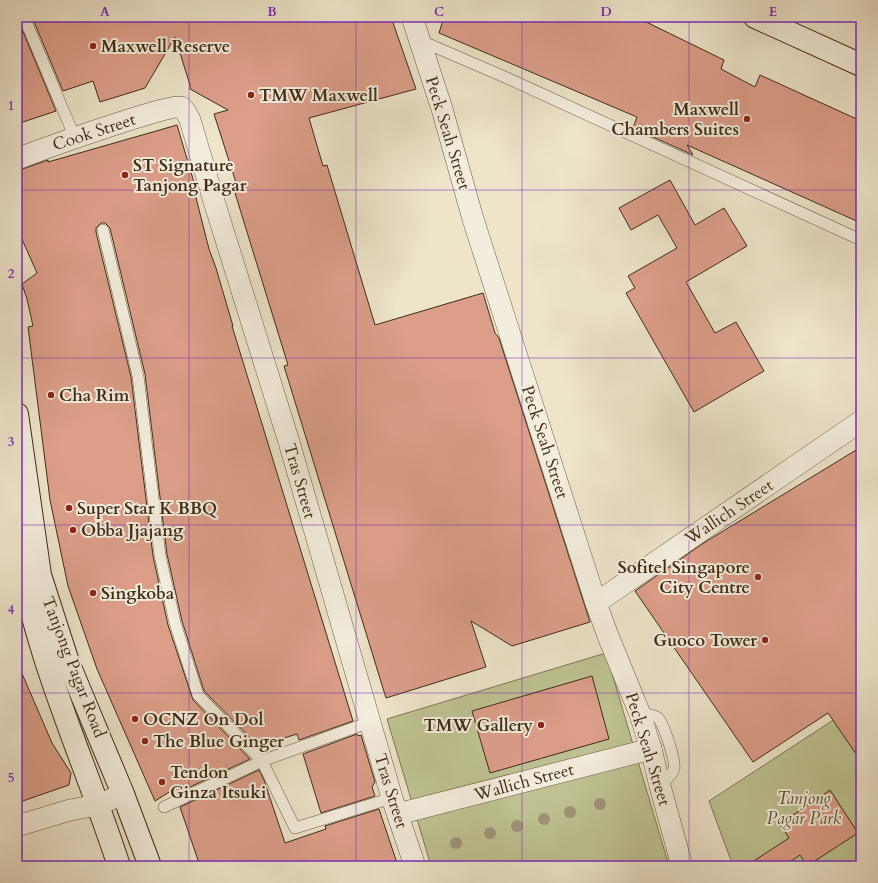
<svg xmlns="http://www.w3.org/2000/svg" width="878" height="883" viewBox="0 0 878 883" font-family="Cardo,serif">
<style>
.green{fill:#bec292;stroke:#7f7754}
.building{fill:#dc9e89;stroke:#402c17}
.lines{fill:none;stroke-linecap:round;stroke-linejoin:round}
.lane-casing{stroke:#6b5a44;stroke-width:12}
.street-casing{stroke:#6b5a44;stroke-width:22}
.secondary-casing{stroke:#402c17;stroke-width:24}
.lane{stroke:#f3eddd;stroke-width:11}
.street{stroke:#f3eddd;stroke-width:21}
.secondary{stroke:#f3eddd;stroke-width:22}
.tree{fill:#9f9479}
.grid{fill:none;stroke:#7b2cbf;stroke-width:1;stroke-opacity:0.55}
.poi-dot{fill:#8f2418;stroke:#f3eddd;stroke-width:1.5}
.labels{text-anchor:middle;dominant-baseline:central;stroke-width:4;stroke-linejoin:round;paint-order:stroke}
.poi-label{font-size:17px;font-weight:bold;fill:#402c17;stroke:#f3eddd;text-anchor:start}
.street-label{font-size:17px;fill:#402c17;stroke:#f3eddd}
.park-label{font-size:17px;font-style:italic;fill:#605236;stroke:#f3eddd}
.neatline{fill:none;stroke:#7b2cbf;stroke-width:1.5}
.grid-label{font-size:13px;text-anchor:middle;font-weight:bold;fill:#7b2cbf}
</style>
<rect width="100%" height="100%" fill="#ede4ca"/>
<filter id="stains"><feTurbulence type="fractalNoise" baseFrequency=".005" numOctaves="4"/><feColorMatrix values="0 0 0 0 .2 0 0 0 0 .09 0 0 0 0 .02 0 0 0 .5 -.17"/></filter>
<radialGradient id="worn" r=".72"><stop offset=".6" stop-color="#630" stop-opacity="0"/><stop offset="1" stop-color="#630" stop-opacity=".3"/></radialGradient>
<g class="green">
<path d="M 606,653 L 669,866 L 431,866 L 387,719 Z"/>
<path d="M 861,702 L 861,866 L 733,866 L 709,801 Z"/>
</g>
<g class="building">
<path d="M 17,17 L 56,111 L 17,124 Z"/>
<path d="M 32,17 L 391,17 L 416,89 L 309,118 L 323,166 L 327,165 L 375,325 L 483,293 L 495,333 L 499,338 L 590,622 L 512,646 L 471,621 L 486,667 L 386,698 L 284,366 L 288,365 L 235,193 L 239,192 L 214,114 L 228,110 L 190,89 L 190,85 L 175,37 L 145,88 L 100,102 L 93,81 L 63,91 Z"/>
<path d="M 444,17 L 636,17 L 724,60 L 721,69 L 755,87 L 760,75 L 861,121 L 861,223 L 687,145 L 693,155 L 633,128 L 637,117 L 439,33 Z"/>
<path d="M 177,125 L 196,189 L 194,190 L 209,249 L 216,268 L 233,326 L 232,326 L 353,721 L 299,740 L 297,734 L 258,746 L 204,691 L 182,621 L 167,554 L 145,374 L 110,228 L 105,223 L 101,223 L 96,228 L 96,232 L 131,377 L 153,556 L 168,625 L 193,700 L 250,759 L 175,794 L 174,789 L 155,801 L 97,669 L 68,586 L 50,500 L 28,327 L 33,326 L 27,299 L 22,284 L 37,273 L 17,228 L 17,171 L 48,160 L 48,162 Z"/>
<path d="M 670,180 L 695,225 L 724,208 L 747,246 L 686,282 L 715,333 L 736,322 L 764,371 L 694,412 L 626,293 L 635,288 L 628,276 L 677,248 L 658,215 L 631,230 L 619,208 Z"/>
<path d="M 861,447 L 861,761 L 828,713 L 753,762 L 635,591 L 702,544 Z"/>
<path d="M 17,662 L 52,743 L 71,773 L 69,785 L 17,803 Z"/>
<path d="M 592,676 L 609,739 L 490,773 L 472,711 Z"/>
<path d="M 357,734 L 358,736 L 361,735 L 375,782 L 372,787 L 375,796 L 321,813 L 303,754 Z"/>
<path d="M 259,770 L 264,780 L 285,843 L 326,829 L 325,826 L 379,809 L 398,866 L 200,866 L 180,807 Z"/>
<path d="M 830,790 L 858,833 L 807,866 L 800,855 L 784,866 L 746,866 L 789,838 L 780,824 Z"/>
</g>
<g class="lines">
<g class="lane-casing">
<g id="lane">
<path d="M 24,17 L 75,138"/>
<path d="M 419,40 L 507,78 L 861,240"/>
<path d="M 103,230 L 138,376 L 160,555 L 175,623 L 198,695 L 262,761 L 295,828 L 392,798"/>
<path d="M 640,714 C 646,715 654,714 658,718 C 664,724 676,762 674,769 C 671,776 665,781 660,786"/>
<path d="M 164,807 L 262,761 L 370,722"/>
</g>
</g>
<g class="street-casing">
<g id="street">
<path d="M 412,17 L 442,109 L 473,219 L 596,603 L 608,636 L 640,714 L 651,749 L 660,786 L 682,866"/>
<path d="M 17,159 C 37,151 170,103 181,107 C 185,109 188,116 190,120 L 213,198 L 289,442 L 392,798 L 415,866"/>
<path d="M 596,603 L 861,421"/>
<path d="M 398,814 L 651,749"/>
<path d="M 17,826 L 70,810 L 98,805 L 123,794"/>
</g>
</g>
<g class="secondary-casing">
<g id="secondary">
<path d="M 755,17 L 861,65"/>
<path d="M 17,414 L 40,575 L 68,662 L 123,794 L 150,866"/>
<path d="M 17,540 C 33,653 84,758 119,866"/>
</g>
</g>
<use href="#lane" class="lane"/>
<use href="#street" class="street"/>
<use href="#secondary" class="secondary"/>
</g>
<g class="tree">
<circle cx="600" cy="804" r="6"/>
<circle cx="570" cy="812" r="6"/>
<circle cx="544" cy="819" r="6"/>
<circle cx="517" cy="826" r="6"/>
<circle cx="490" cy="833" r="6"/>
<circle cx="456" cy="843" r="6"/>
</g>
<path class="grid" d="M 189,17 L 189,866M 356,17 L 356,866M 522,17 L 522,866M 689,17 L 689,866M 17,190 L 861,190M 17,358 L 861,358M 17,525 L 861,525M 17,693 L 861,693"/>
<g class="poi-dot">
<circle cx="93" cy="46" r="4"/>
<circle cx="251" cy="95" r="4"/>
<circle cx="747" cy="119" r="4"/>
<circle cx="125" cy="175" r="4"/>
<circle cx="51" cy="395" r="4"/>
<circle cx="69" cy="508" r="4"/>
<circle cx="73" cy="530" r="4"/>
<circle cx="758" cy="577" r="4"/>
<circle cx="93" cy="593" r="4"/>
<circle cx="765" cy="640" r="4"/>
<circle cx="135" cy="719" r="4"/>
<circle cx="541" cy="725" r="4"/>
<circle cx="145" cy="741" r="4"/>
<circle cx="162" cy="782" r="4"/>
</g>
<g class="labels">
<g class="poi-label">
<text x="101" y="46">Maxwell Reserve</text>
<text x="259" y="95">TMW Maxwell</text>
<text x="739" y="109" text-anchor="end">Maxwell<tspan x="739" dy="20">Chambers Suites</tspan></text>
<text x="133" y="165">ST Signature<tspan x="133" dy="20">Tanjong Pagar</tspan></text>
<text x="59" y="395">Cha Rim</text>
<text x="77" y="508">Super Star K BBQ</text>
<text x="81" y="530">Obba Jjajang</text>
<text x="750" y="567" text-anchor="end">Sofitel Singapore<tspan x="750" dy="20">City Centre</tspan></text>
<text x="101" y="593">Singkoba</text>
<text x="757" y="640" text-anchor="end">Guoco Tower</text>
<text x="143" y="719">OCNZ On Dol</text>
<text x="533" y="725" text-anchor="end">TMW Gallery</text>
<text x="153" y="741">The Blue Ginger</text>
<text x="170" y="772">Tendon<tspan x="170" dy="20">Ginza Itsuki</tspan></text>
</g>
<g class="street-label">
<text transform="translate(94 132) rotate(-18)">Cook Street</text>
<text transform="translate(448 133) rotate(73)">Peck Seah Street</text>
<text transform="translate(545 442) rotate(72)">Peck Seah Street</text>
<text transform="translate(300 481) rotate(74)">Tras Street</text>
<text transform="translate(729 512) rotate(-34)">Wallich Street</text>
<text transform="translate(74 667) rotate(69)">Tanjong Pagar Road</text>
<text transform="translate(648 749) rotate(73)">Peck Seah Street</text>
<text transform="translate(524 782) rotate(-15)">Wallich Street</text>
<text transform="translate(391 791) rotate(73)">Tras Street</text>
</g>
<g class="park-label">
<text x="804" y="798">Tanjong<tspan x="804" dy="20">Pagar Park</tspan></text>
</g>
</g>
<rect width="878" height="883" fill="none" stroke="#ede4ca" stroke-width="44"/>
<rect x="22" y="22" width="834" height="839" class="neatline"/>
<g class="grid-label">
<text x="105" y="16">A</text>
<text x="272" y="16">B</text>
<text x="439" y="16">C</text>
<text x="606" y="16">D</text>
<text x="773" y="16">E</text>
<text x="11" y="110">1</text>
<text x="11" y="278">2</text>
<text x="11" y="446">3</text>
<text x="11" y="614">4</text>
<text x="11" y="782">5</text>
</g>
<rect width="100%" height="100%" filter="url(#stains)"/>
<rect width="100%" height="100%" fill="url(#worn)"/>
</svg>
